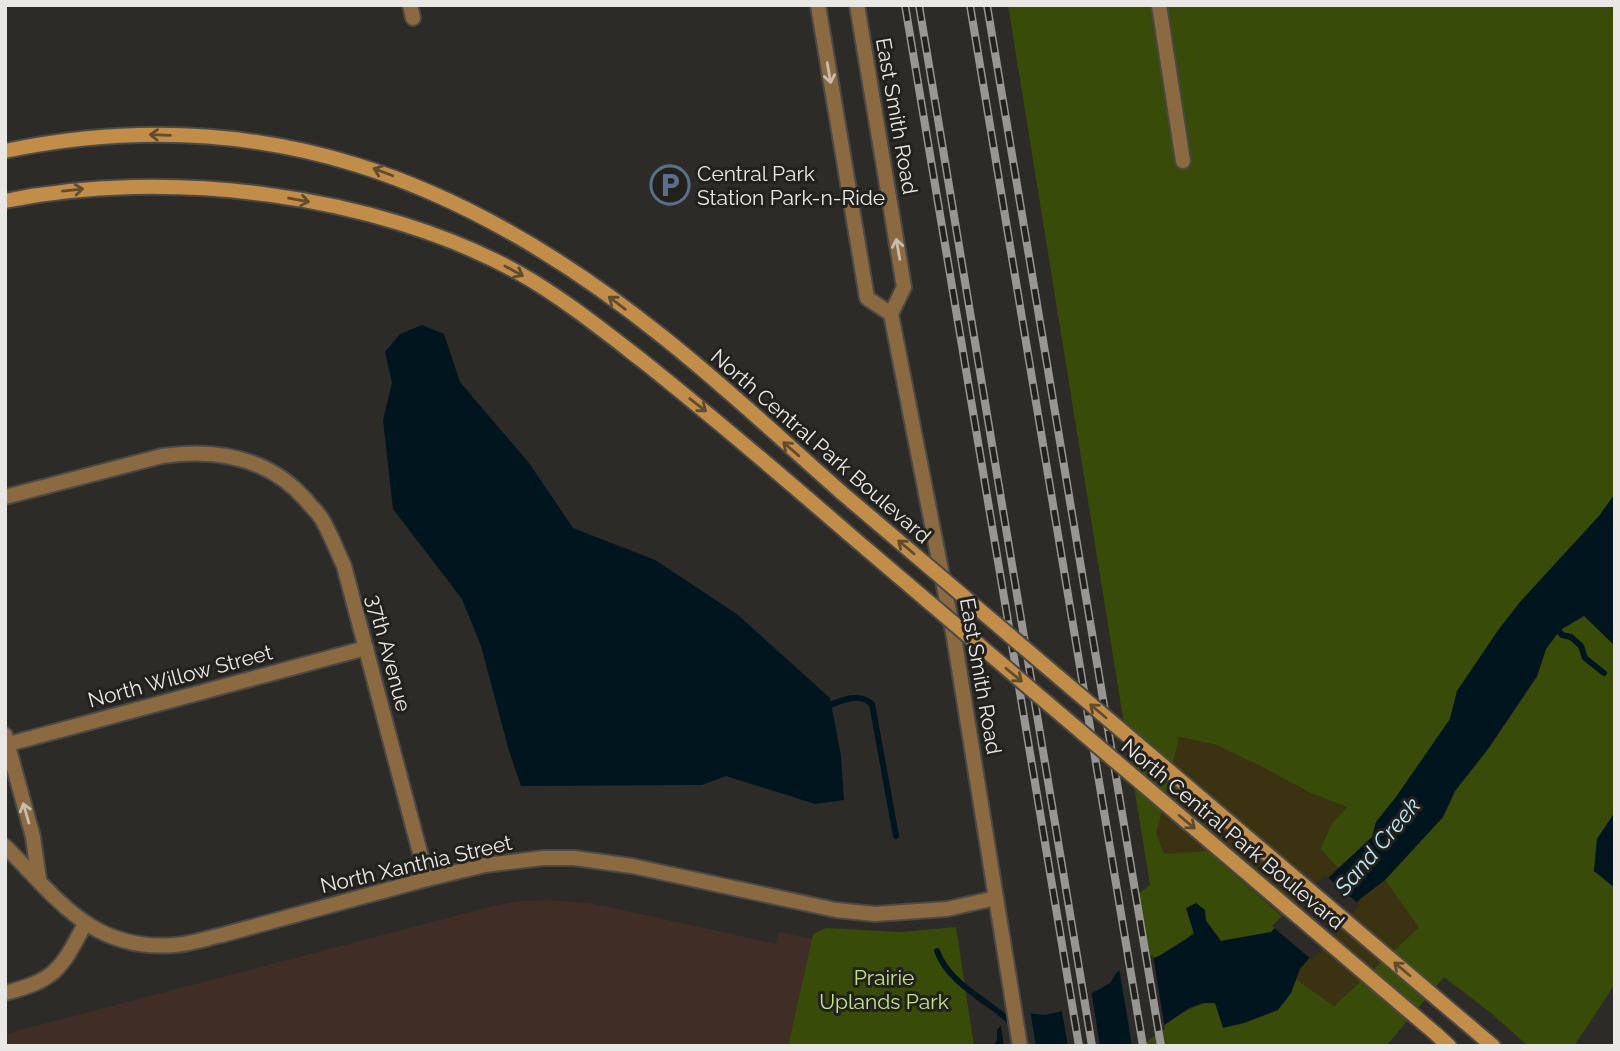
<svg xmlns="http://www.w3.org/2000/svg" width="1620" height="1051" viewBox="0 0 1620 1051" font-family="Raleway,sans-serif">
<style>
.industrial{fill:#402e26}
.green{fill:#394b09}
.sand{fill:#3b3212}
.water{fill:#00151e}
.pier{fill:#2d2b27}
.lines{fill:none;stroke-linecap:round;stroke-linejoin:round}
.stream{stroke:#00151e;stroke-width:6}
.minor-casing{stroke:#4b4945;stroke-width:18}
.tertiary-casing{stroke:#4b4945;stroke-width:18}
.secondary-casing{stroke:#4b4945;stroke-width:18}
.minor{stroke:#8b6a41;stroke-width:14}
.tertiary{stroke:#8b6a41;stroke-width:14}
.secondary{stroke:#c18d48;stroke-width:14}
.rail-casing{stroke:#989693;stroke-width:8}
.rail{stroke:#23211d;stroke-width:5;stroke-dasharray:16;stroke-linecap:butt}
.secondary-bridge-casing{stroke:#4b4945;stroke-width:18;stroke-linecap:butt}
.secondary-bridge{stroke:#c18d48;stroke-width:14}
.oneway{stroke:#c8bcac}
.oneway2{stroke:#624c2e}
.labels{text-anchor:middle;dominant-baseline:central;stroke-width:6;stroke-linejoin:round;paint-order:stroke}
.street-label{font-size:21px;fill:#e9e8e5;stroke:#23211d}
.poi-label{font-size:21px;fill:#e9e8e5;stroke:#23211d;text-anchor:start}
.park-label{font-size:21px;fill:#c4e585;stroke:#23211d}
.water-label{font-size:23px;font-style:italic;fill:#bce7f8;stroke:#23211d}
</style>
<rect width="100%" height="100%" fill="#2d2b27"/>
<path class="industrial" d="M 549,900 L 590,903 L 776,944 L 779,932 L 812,939 L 788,1046 L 5,1046 L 5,1034 L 493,906 L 520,901 Z"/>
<g class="green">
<path d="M 1008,5 L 1615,5 L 1615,494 L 1599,516 L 1521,601 L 1499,629 L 1457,691 L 1450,719 L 1396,797 L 1376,822 L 1373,837 L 1338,868 L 1320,849 L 1332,823 L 1347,807 L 1312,794 L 1262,767 L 1216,745 L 1179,737 L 1208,851 L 1285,919 L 1271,932 L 1221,941 L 1206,920 C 1191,937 1171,952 1150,960 L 1138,894 L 1150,885 Z"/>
<path d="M 1615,580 L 1615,812 L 1597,839 L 1594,871 L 1615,888 L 1615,984 L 1574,1046 L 1528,1046 L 1491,1013 L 1444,977 L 1386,1046 L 1134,1046 C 1151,1035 1197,996 1216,1004 C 1226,1008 1235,1017 1244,1023 C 1273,1012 1285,1011 1296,979 L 1334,1006 L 1418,928 L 1385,880 L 1443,817 L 1455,791 L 1488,749 L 1537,677 L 1546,649 L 1560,630 L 1584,616 Z"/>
<path d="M 956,927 L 974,1046 L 788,1046 L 813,934 L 826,928 L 901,932 Z"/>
</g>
<g class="sand">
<path d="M 1179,737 L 1216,745 L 1262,767 L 1312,794 L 1347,807 L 1332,823 L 1320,849 L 1338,868 L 1285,919 L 1208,851 L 1164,854 L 1156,834 Z"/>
<path d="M 1385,880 L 1419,927 L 1334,1006 L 1296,979 L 1299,969 L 1360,899 Z"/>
</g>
<g class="water">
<path d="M 422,325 L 444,334 L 460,382 L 529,463 L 573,528 L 655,560 L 738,615 L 830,698 L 841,756 L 844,800 L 815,804 L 726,776 L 702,785 L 521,786 L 509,751 L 481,646 L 462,599 L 393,509 L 383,420 L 392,383 L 385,352 L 400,334 Z"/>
<path d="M 1615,494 L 1615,646 L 1584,616 L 1560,630 L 1546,649 L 1537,676 L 1488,749 L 1455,791 L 1443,817 L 1385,880 L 1360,899 L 1300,969 L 1291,993 L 1278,1010 L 1244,1023 L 1223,1028 L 1215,1003 L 1203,1003 L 1189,1008 L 1134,1046 L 993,1046 L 997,1040 L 997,1030 L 1012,1011 L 1044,1015 L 1059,1012 L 1110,983 L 1117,972 L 1159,956 L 1194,934 L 1186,908 L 1196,903 L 1205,910 L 1206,921 L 1221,941 L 1271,932 L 1372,837 L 1376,822 L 1396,797 L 1450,719 L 1457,691 L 1499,629 L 1521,601 L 1599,516 Z"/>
<path d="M 1615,812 L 1615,888 L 1594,871 L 1597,839 Z"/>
</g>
<g class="pier">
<path d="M 1325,875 L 1360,905 L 1312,960 L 1272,926 Z"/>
<path d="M 1153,955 L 1165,1029 L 1140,1046 L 1132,1046 L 1119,968 Z"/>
<path d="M 1091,990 L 1100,1046 L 1068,1046 L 1061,1007 Z"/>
<path d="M 1011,1008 L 1030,1010 L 1036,1046 L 1004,1046 L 1000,1020 Z"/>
</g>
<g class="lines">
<g class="stream">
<path d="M 1555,626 L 1562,635 L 1571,637 L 1581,646 L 1585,658 L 1604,673"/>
<path d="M 824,707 C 840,702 858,691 872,704 L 896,836"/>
<path d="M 937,951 C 949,984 987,1000 1012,1023"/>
</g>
<g class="minor-casing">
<g id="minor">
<path d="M 410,5 L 413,18"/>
<path d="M 1159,5 L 1183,161"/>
<path d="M 5,497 L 162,456 C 217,448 268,457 306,500 C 311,507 319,513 323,521 C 331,535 337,551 344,566 L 427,879"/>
<path d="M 5,745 L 366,648"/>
<path d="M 996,898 L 1020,1046"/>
<path d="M 5,993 C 56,980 61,969 85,924"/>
</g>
</g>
<g class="tertiary-casing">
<g id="tertiary">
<path d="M 818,5 L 867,298 L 891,314"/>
<path d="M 5,735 L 33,837 L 39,880"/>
<path d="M 5,846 C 57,898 92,952 175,945 C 191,944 207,938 222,935 L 427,879 L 485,865 L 543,858 L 574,858 L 632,866 L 836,910 L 875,914 L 947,909 L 996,898 L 954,637 L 891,314 L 904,287 L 857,5"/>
</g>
</g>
<g class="secondary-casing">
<g id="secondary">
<path d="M 5,151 C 260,98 465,178 663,337 C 725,386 783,441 842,493"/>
<path d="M 5,201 C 165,168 375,193 519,273 C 563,298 604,331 644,362 C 714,418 782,476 850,535"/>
<path d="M 1454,1013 L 1493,1046"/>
<path d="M 1436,1034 L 1449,1046"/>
</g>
</g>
<use href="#minor" class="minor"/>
<use href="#tertiary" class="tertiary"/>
<use href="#secondary" class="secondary"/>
<g class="rail-casing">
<g id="rail">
<path d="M 905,5 L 1079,1046"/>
<path d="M 919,5 L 1092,1046"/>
<path d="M 970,5 L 1143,1046"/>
<path d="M 987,5 L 1161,1046"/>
</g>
</g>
<use href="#rail" class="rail"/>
<g class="secondary-bridge-casing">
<g id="secondary-bridge">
<path d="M 842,493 L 1454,1013"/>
<path d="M 850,535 L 1436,1034"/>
</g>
</g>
<use href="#secondary-bridge" class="secondary-bridge"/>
</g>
<defs><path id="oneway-shaft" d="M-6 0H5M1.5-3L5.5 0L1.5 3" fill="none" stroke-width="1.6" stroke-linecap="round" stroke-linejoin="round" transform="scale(1.75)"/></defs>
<g class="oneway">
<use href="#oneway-shaft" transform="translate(829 73) rotate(80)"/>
<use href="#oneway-shaft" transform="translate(898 249) rotate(-100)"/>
<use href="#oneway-shaft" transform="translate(26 813) rotate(-106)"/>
</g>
<g class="oneway2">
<use href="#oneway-shaft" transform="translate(160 135) rotate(-178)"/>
<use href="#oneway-shaft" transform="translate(383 172) rotate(-159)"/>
<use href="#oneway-shaft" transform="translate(73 190) rotate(-6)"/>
<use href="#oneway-shaft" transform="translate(299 200) rotate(10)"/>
<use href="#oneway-shaft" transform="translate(514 271) rotate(29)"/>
<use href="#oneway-shaft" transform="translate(617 303) rotate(-143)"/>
<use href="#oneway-shaft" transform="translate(698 405) rotate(38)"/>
<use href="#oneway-shaft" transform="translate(791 449) rotate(-139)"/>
<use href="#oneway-shaft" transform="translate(906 547) rotate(-140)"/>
<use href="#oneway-shaft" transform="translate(1014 675) rotate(40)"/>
<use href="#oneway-shaft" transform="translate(1098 711) rotate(-140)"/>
<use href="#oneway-shaft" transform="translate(1187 822) rotate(40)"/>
<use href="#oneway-shaft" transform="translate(1402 969) rotate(-140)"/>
</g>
<defs>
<g id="parking-ring" transform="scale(2.0125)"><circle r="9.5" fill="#23211d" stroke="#5c6f8a" stroke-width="1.5"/><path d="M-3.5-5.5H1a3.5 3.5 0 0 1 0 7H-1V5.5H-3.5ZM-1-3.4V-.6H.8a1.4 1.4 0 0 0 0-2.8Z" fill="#5c6f8a"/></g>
</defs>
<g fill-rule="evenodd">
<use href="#parking-ring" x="670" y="185"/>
</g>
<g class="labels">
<g class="street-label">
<text transform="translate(897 116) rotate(80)">East Smith Road</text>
<text transform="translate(821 446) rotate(41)">North Central Park Boulevard</text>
<text transform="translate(389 653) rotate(75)">37th Avenue</text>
<text transform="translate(180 676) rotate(-15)">North Willow Street</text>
<text transform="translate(981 676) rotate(80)">East Smith Road</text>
<text transform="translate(1233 834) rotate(40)">North Central Park Boulevard</text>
<text transform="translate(416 864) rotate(-13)">North Xanthia Street</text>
</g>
<g class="poi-label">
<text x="697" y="173">Central Park<tspan x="697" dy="24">Station Park-n-Ride</tspan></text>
</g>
<g class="park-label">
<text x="884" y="977">Prairie<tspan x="884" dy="24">Uplands Park</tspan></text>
</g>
<g class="water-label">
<text transform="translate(1377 846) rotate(-50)">Sand Creek</text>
</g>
</g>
<rect width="1620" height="1051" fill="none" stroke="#e9e8e5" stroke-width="14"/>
</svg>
